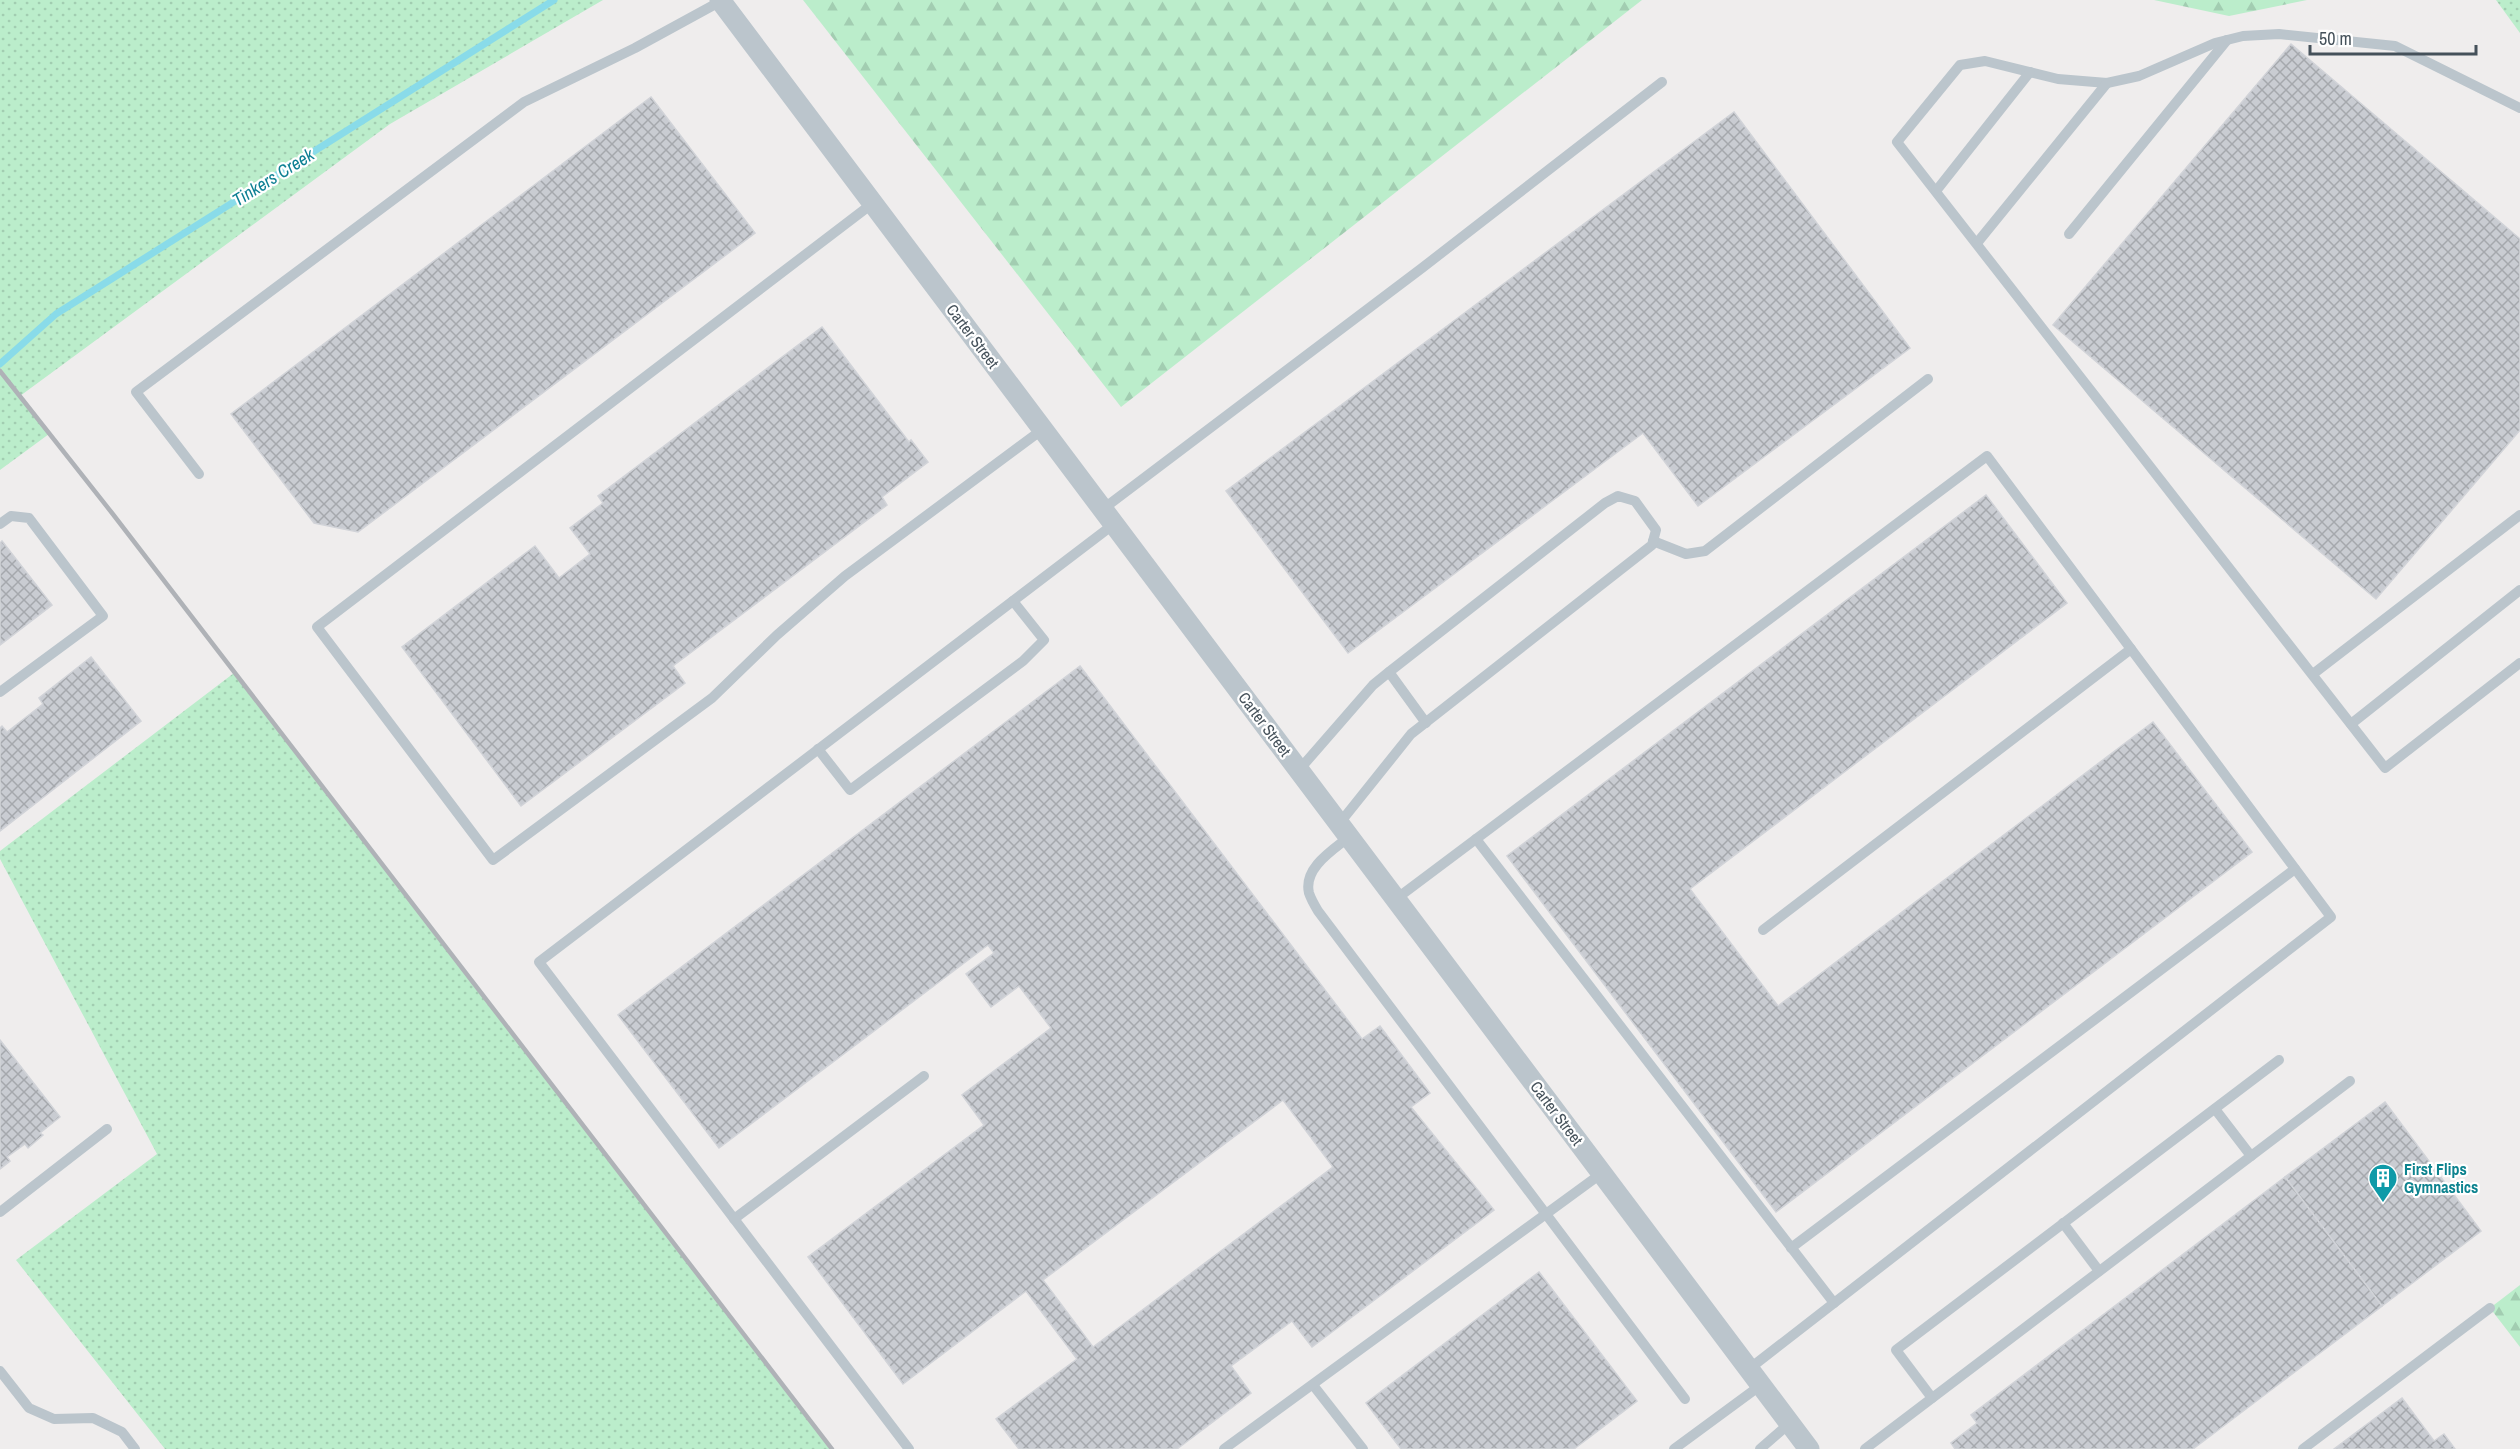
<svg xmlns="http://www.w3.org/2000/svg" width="2520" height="1449" viewBox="0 0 2520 1449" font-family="'Archivo Narrow',sans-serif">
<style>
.grass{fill:url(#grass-dots)}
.forest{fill:url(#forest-firs)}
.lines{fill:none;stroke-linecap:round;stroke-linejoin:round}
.stream{stroke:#89dbe9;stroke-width:7}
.building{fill:url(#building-cross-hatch);stroke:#d1d3d8;stroke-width:1.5;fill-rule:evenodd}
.service{stroke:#bbc5cc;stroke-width:10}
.minor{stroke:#bbc5cc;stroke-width:21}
.rail{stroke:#afb2b7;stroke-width:4.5}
.labels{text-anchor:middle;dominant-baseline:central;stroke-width:4.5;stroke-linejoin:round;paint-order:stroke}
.street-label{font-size:16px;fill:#45515a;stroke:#fff}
.culture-label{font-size:16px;font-weight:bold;fill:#0d838f;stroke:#fff;text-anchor:start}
.water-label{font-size:18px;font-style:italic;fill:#0f8094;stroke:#fff}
</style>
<defs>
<pattern id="grass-dots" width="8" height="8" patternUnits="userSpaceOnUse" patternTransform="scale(1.5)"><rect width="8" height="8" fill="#bbedcb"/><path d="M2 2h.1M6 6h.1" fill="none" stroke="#a2cdb1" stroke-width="1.8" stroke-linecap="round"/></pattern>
<pattern id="forest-firs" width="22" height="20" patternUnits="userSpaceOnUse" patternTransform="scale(1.5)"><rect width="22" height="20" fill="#bbedcb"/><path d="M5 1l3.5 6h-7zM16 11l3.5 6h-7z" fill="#a2cdb1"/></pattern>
<pattern id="building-cross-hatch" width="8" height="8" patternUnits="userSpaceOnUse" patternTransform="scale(1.5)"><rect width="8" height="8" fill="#c9ccd2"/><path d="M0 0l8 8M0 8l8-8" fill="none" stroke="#a5a8ad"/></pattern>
</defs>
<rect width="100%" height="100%" fill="#efeded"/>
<g class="grass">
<path d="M 0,0 L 603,0 L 390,124 L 20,396 L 49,434 L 0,470 Z"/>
<path d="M 2496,0 L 2520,0 L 2520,33 Z"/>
<path d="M 234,673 L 832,1449 L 165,1449 L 16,1260 L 157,1154 L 0,859 L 0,851 Z"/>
</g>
<g class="forest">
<path d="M 803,0 L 1642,0 L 1121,407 Z"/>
<path d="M 2154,0 L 2307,0 L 2229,16 Z"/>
<path d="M 2520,1285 L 2520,1347 L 2490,1308 Z"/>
</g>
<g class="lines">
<path class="stream" d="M 0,364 L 56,314 L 554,0"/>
</g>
<g class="building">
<path d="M 2291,44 L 2520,239 L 2520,430 L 2376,599 L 2053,325 Z"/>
<path d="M 651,97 L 755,233 L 358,532 L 314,523 L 231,414 Z"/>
<path d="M 1734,112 L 1910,348 L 1698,506 L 1643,433 L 1348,653 L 1226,491 Z"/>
<path d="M 822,327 L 909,442 L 911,440 L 928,462 L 882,497 L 887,505 L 673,666 L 685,683 L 521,806 L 402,647 L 535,546 L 559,578 L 590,554 L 570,528 L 603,503 L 598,496 Z"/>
<path d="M 1986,495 L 2067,603 L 1690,889 L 1778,1006 L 2153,722 L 2252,852 L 1776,1212 L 1507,856 Z"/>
<path d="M 2,541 L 52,605 L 0,645 L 0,543 Z"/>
<path d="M 91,657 L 141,721 L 0,831 L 0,728 L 2,726 L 7,732 L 43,704 L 39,698 Z"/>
<path d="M 1080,666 L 1362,1039 L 1380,1026 L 1430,1093 L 1411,1107 L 1494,1210 L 1312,1347 L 1292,1321 L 1231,1366 L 1251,1393 L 1177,1449 L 1019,1449 L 996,1419 L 1077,1359 L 1026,1291 L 903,1384 L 808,1257 L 984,1125 L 962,1095 L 1051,1028 L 1019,986 L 991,1007 L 966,974 L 994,953 L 988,945 L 719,1148 L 618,1015 ZM 1283,1100 L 1333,1167 L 1093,1347 L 1043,1280 Z"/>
<path d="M 0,1040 L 60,1117 L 40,1133 L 43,1135 L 28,1148 L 25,1144 L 7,1157 L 10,1161 L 0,1169 Z"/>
<path d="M 2385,1102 L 2481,1231 L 2382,1306 L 2285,1177 Z"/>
<path d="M 2285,1177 L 2382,1306 L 2193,1449 L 1955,1449 L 1951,1443 L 1977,1423 L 1971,1415 Z"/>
<path d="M 1539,1272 L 1637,1401 L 1574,1449 L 1401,1449 L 1366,1403 Z"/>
<path d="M 2402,1398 L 2434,1441 L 2444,1434 L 2455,1449 L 2334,1449 Z"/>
</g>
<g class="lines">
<g class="service">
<path d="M 2520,108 L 2395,46 L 2279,34 L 2243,36 L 2215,43 L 2139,76 L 2107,83 L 2058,79 L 1985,61 L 1960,65 L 1897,142 L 2385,768 L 2520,663"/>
<path d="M 1936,191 L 2030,72"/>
<path d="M 873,203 L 317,627 L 493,860 L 712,698 L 777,635 L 845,576 L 1043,429"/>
<path d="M 2069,234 L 2227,40"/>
<path d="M 1977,243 L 2107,83"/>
<path d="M 199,474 L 136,392 L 524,102 L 635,48 L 721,1"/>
<path d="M 1103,509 L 1422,268 L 1662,82"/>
<path d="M 0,524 L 11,516 L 29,518 L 103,616 L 0,692"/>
<path d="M 1653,541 L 1686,554 L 1705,551 L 1928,379"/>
<path d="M 1389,672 L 1426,723"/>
<path d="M 2313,674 L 2520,515"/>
<path d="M 2351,724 L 2520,590"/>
<path d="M 818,749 L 850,790 L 1023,661 L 1044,640 L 1013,601"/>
<path d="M 1299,770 L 1373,685 L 1389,672 L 1605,503 L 1618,496 L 1635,501 L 1656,530 L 1652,545 L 1411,734 L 1339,824"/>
<path d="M 1349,837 C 1333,850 1303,868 1309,893 C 1311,899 1315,906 1318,911 L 1685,1399"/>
<path d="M 1476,839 L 1834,1303"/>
<path d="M 1396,899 L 1987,456 L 2331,917 L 1749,1369"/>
<path d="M 1763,930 L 2131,649"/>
<path d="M 2215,1109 L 2251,1156"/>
<path d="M 0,1212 L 107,1129"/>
<path d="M 734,1219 L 924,1076"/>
<path d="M 2063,1223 L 2099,1271"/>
<path d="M 1791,1248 L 2295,869"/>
<path d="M 0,1371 L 29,1408 L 54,1419 L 93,1418 L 122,1432 L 135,1449"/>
<path d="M 1313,1385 L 1363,1449"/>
<path d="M 1932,1398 L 1896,1350 L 2279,1060"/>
<path d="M 909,1449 L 539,962 L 1114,524"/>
<path d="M 1224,1449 L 1602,1173"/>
<path d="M 1674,1449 L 1761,1385"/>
<path d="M 1760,1449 L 1790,1423"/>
<path d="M 1865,1449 L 2350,1081"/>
<path d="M 2303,1449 L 2490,1308"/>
</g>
<path class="minor" d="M 720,0 L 1809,1449"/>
<path class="rail" d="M 0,371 L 112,513 L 832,1449"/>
</g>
<defs>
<g id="building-pin" transform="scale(1.5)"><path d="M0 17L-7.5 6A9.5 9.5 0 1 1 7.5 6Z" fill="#0f9aa8" stroke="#fff"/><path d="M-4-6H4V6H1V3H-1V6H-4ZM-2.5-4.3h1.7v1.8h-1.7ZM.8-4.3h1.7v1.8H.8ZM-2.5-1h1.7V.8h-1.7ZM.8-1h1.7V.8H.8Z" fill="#fff"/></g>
</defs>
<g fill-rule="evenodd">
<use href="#building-pin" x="2383" y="1178"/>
</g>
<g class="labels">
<g class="street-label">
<text transform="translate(973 336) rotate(53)">Carter Street</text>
<text transform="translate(1265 724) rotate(53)">Carter Street</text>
<text transform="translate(1557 1113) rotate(53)">Carter Street</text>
</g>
<g class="culture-label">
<text x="2404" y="1169">First Flips<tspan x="2404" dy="18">Gymnastics</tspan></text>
</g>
<g class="water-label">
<text transform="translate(273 177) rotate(-32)">Tinkers Creek</text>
</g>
</g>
<path d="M2310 45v9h166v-9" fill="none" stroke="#45515a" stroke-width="3"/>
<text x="2319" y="45" font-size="18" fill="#45515a" stroke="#ffffff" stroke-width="4.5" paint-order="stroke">50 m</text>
</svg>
